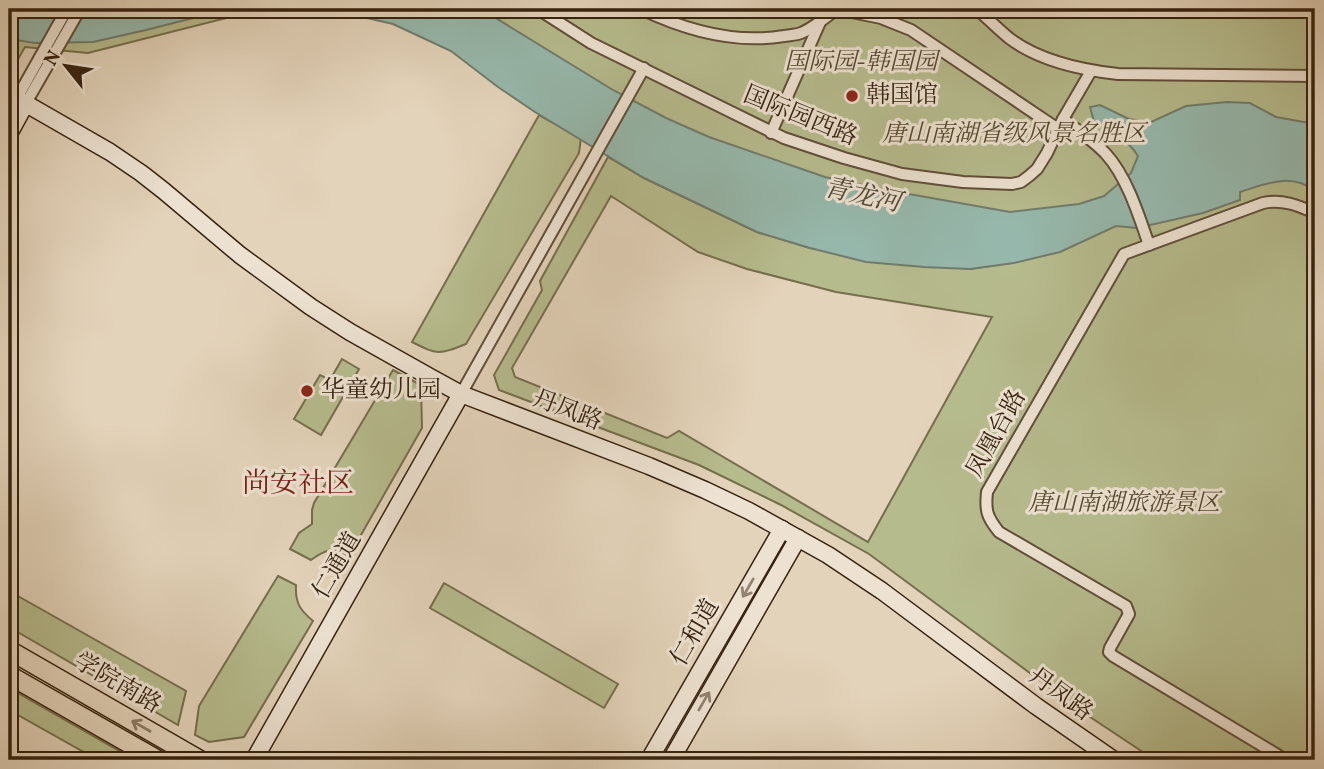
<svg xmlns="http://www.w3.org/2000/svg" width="1324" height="769" viewBox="0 0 1324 769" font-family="Vollkorn,'Noto Serif SC',serif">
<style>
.green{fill:#b6bb8d;stroke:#766e4e;stroke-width:2;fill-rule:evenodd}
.water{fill:#96b8ac;stroke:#707c6d;stroke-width:2}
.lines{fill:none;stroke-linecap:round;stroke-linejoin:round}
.street-casing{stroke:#614e3a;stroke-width:14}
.secondary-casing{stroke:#36220f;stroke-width:19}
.primary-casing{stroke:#36220f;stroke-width:21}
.street{stroke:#ede2d2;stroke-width:10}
.secondary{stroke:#ede2d2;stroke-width:16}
.primary{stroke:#e3d3ba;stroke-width:18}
.oneway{stroke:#928270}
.oneway2{stroke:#8c7a64}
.poi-dot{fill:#8f2418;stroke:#ede2d2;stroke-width:2.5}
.labels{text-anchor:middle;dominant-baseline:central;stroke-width:6;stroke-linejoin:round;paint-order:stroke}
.park-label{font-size:24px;font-style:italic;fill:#56482e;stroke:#ede2d2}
.poi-label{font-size:24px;fill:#36220f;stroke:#ede2d2;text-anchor:start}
.street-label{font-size:24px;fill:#36220f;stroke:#ede2d2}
.water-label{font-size:26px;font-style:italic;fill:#4e4836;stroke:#ede2d2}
.quarter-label{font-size:28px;fill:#7a1f14;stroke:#ede2d2}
</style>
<rect width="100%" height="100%" fill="#e3d3ba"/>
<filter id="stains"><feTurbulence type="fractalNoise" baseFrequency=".00286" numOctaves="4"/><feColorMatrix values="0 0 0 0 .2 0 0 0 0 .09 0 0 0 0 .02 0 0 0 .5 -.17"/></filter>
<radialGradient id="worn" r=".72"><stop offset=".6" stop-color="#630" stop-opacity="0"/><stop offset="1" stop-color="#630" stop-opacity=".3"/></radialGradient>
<g class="green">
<path d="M 9,9 L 262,9 L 88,53 L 25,47 L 17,61 L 9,63 Z"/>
<path d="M 382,9 L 1315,9 L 1315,760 L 1155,760 L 1084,713 L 869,554 L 781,505 L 699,465 L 499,390 L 494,375 L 542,290 L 540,281 L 608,157 L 644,178 L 757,232 L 810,248 L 970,269 L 1010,263 ZM 611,196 L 698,252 L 747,269 L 836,292 L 992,317 L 868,542 L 679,431 L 667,438 L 515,377 L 512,368 Z"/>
<path d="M 539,115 L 581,138 L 579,153 L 466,344 C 438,355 438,355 412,342 Z"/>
<path d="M 342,359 L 359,369 L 321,435 L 294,419 L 320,375 L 330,380 Z"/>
<path d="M 393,370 L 421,385 L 422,428 L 349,556 C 332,547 326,549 311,560 L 290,549 L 299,533 L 312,524 L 312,510 L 314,503 Z"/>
<path d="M 278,576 L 296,585 C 295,603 300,610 313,621 L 244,737 L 209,742 L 195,735 L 199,706 Z"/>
<path d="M 444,583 L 618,684 L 604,708 L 430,608 Z"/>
<path d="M 9,591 L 186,691 L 178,725 L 9,627 Z"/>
<path d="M 9,688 L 135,760 L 98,760 L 9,710 Z"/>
</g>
<g class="water">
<path d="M 9,9 L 236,9 L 209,14 L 146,30 L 93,42 L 35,43 L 9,39 Z"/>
<path d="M 328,9 L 481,9 L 613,90 L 666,118 L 709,137 L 825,177 L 881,189 L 1010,212 L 1079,204 L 1104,196 L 1131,173 L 1138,156 C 1127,139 1112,130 1094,122 L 1090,107 L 1100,105 L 1129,119 L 1149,123 L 1186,106 L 1227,102 L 1250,103 L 1276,117 L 1315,124 L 1315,191 C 1291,172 1266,184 1240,192 L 1240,200 L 1203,213 L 1137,228 L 1116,226 L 1060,252 L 1014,263 L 970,269 L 924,267 L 866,262 L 810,248 L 757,232 L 644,178 L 535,112 L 498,87 L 451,51 L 393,24 Z"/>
<path d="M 1066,9 L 1230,9 L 1195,16 L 1169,17 L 1139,13 L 1104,14 Z"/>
</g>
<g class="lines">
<g class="street-casing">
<g id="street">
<path d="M 538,9 L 591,43 L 784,138 L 844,158 L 902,174 L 963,182 L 1012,184 L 1021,182 L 1029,176 L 1037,169 L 1047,153 L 1063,119 L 1091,71"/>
<path d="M 641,9 C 685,30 736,44 784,36 C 789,35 796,35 801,33 C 812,29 827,16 837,9 L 881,18 L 911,30 L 1058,129"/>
<path d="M 977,9 C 987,18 998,29 1009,38 C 1039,61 1082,70 1118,74 L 1315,76"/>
<path d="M 17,98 L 67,9"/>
<path d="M 26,103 L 80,9"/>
<path d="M 1063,119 C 1077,130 1094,141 1106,154 C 1127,177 1139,216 1149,245"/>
<path d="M 771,133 L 821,20"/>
<path d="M 461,394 L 644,68"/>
<path d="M 1286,760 L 1113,656 L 1109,652 L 1110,648 L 1129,614 L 1126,606 L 999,532 C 987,517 985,511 987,492 L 1124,254 L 1263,203 C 1282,199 1297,205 1315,213"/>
</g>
</g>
<g class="secondary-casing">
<g id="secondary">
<path d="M 9,94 L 110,152 L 141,173 L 164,191 L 240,255 L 311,307 L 350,332 L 430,377 L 461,394 L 649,466 L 705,490 L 749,511 L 828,555 L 882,591 L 1036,706 L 1114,760"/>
<path d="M 9,134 L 26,103"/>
<path d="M 254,760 L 461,394"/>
<path d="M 649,760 L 782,529"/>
<path d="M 671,760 L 798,538"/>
</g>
</g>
<g class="primary-casing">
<g id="primary">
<path d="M 9,650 L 200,760"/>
<path d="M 9,675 L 158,760"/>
</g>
</g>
<use href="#street" class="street"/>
<use href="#secondary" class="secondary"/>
<use href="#primary" class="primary"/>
</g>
<defs><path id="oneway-shaft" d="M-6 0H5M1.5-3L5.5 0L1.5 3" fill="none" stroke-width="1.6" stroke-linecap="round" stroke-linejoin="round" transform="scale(1.75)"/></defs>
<g class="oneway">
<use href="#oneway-shaft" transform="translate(748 588) rotate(120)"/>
<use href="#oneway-shaft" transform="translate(704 701) rotate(-60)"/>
</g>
<use class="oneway2" href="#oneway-shaft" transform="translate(141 726) rotate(-150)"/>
<g class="poi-dot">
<circle cx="852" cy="96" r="7"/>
<circle cx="307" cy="391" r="7"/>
</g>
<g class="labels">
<g class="park-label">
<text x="861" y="63">国际园-韩国园</text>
<text x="1014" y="135">唐山南湖省级风景名胜区</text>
<text x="1124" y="504">唐山南湖旅游景区</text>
</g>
<g class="poi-label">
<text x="866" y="96">韩国馆</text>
<text x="321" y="391">华童幼儿园</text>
</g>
<g class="street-label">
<text transform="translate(800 117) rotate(22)">国际园西路</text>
<text transform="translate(567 411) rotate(21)">丹凤路</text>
<text transform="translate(997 434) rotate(-61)">凤凰台路</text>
<text transform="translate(338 566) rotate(-60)">仁通道</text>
<text transform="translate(696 633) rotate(-60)">仁和道</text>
<text transform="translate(117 684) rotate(30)">学院南路</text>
<text transform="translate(1060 695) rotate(36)">丹凤路</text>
</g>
<g class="water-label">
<text transform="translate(862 196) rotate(12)">青龙河</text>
</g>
<g class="quarter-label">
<text x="298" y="484">尚安社区</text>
</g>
</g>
<rect width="1324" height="769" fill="none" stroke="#e3d3ba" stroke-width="35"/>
<rect x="10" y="10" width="1303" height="748" fill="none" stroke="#36220f" stroke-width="3.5"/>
<rect x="18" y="18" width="1289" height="734" fill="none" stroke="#36220f" stroke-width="2"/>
<g transform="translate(66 66) rotate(300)" stroke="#ede2d2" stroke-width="5" paint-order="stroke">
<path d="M0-5L12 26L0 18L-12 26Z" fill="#36220f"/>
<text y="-10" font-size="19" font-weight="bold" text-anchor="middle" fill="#36220f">N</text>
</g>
<rect width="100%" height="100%" filter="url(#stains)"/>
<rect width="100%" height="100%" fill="url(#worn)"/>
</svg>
